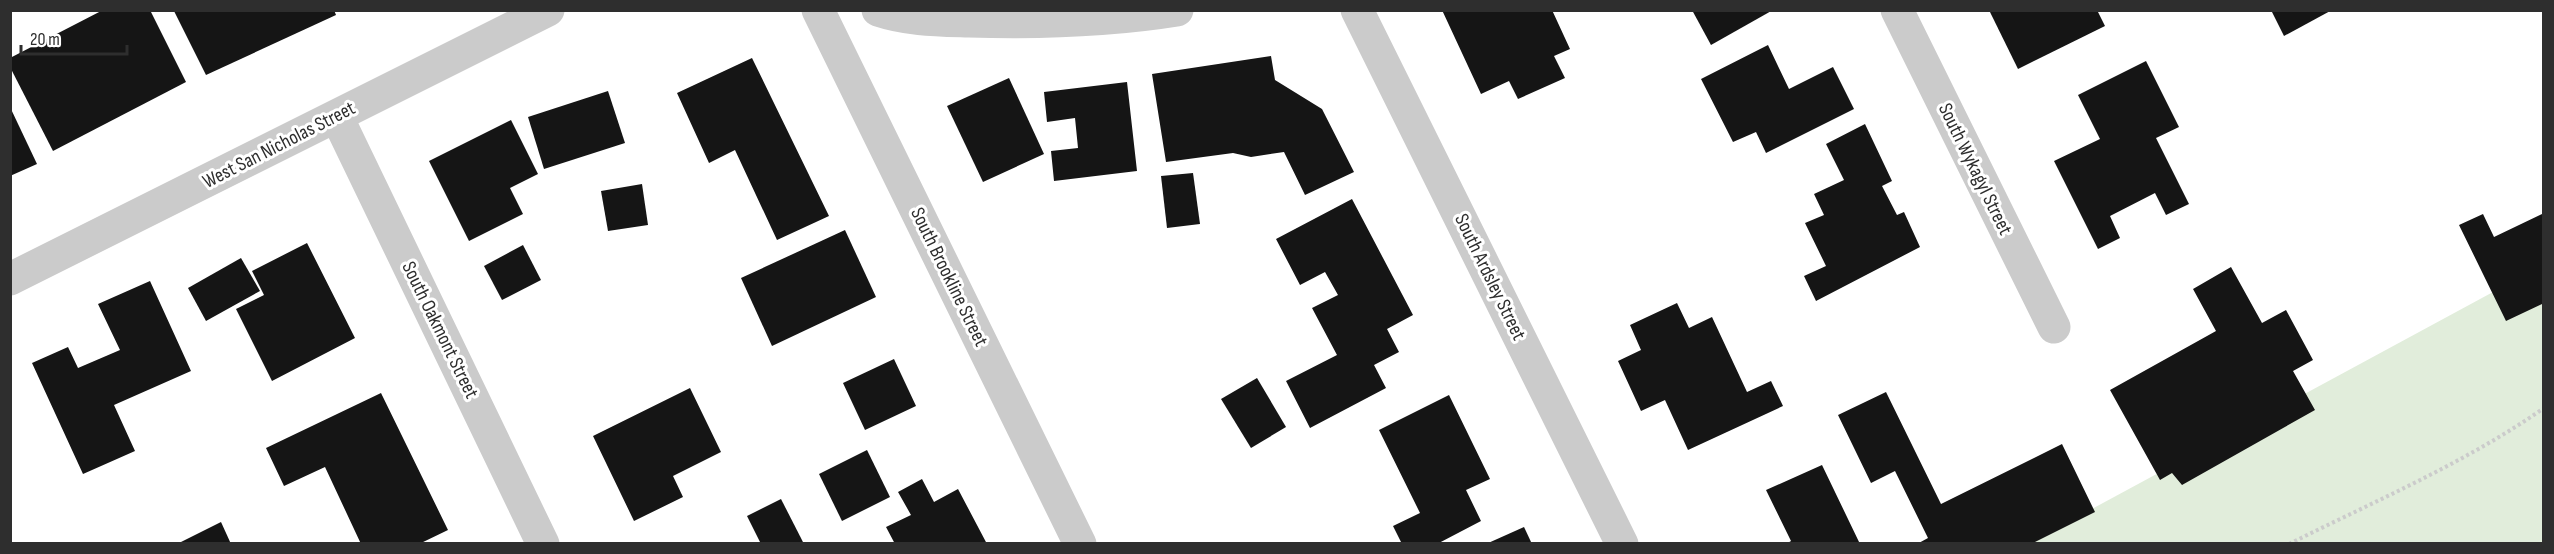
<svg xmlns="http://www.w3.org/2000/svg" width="2554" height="554" viewBox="0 0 2554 554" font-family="'Sofia Sans Condensed',sans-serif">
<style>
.green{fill:#e1eddb}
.building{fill:#151515}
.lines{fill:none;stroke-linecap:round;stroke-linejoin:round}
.path{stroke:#cbcbcb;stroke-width:4;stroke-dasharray:3 3;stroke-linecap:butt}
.minor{stroke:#cbcbcb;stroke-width:33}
.labels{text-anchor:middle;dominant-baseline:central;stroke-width:6;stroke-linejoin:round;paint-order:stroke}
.street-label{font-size:20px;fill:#2e2e2e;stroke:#fff}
</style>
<rect width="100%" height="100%" fill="#fff"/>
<path class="green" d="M 2543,265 L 2543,543 L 2029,543 Z"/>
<g class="building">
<path d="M 103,10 L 150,10 L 186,82 L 53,151 L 10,67 L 10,58 Z"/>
<path d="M 334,10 L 336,15 L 206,75 L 174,11 Z"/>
<path d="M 1442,10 L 1552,10 L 1570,49 L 1554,56 L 1565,78 L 1518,99 L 1509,81 L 1481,94 Z"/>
<path d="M 1692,10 L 1773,10 L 1711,45 Z"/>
<path d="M 1989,10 L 2097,10 L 2105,26 L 2018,69 Z"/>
<path d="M 2271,10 L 2332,10 L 2284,36 Z"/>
<path d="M 1768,45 L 1789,89 L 1833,67 L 1854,109 L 1766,153 L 1756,132 L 1733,142 L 1701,79 Z"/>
<path d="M 1271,56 L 1275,80 L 1322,109 L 1354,172 L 1305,195 L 1284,152 L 1251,157 L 1233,153 L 1166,162 L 1152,74 Z"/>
<path d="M 752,58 L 829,216 L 777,240 L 735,150 L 709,163 L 677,93 Z"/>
<path d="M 2146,61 L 2179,127 L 2156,138 L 2189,204 L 2166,215 L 2155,193 L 2110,216 L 2120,238 L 2098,249 L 2054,161 L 2100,139 L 2078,95 Z"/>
<path d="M 1009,78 L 1044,154 L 983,182 L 947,106 Z"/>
<path d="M 1127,82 L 1137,171 L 1054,181 L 1051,151 L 1078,148 L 1075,118 L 1047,122 L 1044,92 Z"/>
<path d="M 608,91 L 625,143 L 544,169 L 528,117 Z"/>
<path d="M 10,107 L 37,164 L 10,176 Z"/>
<path d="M 511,120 L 538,174 L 510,188 L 523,214 L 469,241 L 429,161 Z"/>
<path d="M 1865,124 L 1892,181 L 1882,186 L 1897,215 L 1904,212 L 1920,247 L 1816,301 L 1804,276 L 1826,266 L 1805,223 L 1824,215 L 1814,194 L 1844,180 L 1826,144 Z"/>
<path d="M 1193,173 L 1200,224 L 1167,228 L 1161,176 Z"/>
<path d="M 642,184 L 648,225 L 608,231 L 601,191 Z"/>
<path d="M 1352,199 L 1413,315 L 1387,329 L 1399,352 L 1374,365 L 1386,388 L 1310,428 L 1286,381 L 1337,355 L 1312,308 L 1338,295 L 1325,272 L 1300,285 L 1276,239 Z"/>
<path d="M 2544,213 L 2544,303 L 2506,321 L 2459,225 L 2483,214 L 2494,237 Z"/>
<path d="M 845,230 L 876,297 L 772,346 L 741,278 Z"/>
<path d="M 307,243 L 355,338 L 272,381 L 236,309 L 264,295 L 252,271 Z"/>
<path d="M 523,245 L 541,280 L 502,300 L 484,266 Z"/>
<path d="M 241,258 L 260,291 L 206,321 L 188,288 Z"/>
<path d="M 2231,267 L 2262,323 L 2286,310 L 2313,360 L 2293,371 L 2315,410 L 2182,485 L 2172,473 L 2160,480 L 2110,390 L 2216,331 L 2193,289 Z"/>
<path d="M 150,281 L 191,371 L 114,405 L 135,451 L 83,474 L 32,363 L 68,347 L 78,368 L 120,350 L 98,304 Z"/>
<path d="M 1677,303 L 1689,328 L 1712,317 L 1747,392 L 1771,381 L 1783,406 L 1688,450 L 1665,400 L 1641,411 L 1618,361 L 1641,350 L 1630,325 Z"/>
<path d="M 894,359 L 916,406 L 865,430 L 843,383 Z"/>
<path d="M 1257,378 L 1286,427 L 1251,448 L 1221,399 Z"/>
<path d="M 690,388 L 721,452 L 673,476 L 683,497 L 634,521 L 593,436 Z"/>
<path d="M 1886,392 L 1941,504 L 2062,444 L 2095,512 L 2031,544 L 1917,544 L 1928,538 L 1895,471 L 1871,483 L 1838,415 Z"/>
<path d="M 381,393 L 448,530 L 419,544 L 361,544 L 325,467 L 284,486 L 266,448 Z"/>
<path d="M 1449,395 L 1490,479 L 1466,490 L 1481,521 L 1437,544 L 1402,544 L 1393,526 L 1420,513 L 1379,430 Z"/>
<path d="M 867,450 L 890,497 L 842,521 L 819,474 Z"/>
<path d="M 1822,465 L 1860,544 L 1786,544 L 1791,541 L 1766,490 Z"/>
<path d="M 922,479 L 934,502 L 958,489 L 987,544 L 895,544 L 886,527 L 911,515 L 898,492 Z"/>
<path d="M 781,499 L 804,544 L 761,544 L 747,516 Z"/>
<path d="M 221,522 L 231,544 L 177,544 Z"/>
<path d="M 1524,527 L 1532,544 L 1486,544 Z"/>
</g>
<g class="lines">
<path class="path" d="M 2289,544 C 2375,501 2465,463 2544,408"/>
<g class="minor">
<path d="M 818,10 L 1080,544"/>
<path d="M 878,10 C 908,20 938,20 969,21 C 1039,23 1109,21 1177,10"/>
<path d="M 1357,10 L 1622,544"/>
<path d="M 1897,10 L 2054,327"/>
<path d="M 337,117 L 543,544"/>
<path d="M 10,279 L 548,10"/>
</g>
</g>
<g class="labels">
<g class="street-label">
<text transform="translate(279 145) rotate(-27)">West San Nicholas Street</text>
<text transform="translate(1975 169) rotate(64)">South Wykagyl Street</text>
<text transform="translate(949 277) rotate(64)">South Brookline Street</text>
<text transform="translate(1490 277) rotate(64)">South Ardsley Street</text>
<text transform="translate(440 330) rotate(64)">South Oakmont Street</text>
</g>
</g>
<rect width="2554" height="554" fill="none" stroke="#2e2e2e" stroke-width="24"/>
<path d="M21 45v9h106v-9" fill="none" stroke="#2e2e2e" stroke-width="3"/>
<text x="30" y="45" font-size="18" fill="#2e2e2e" stroke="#ffffff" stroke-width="4.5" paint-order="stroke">20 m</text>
</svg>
